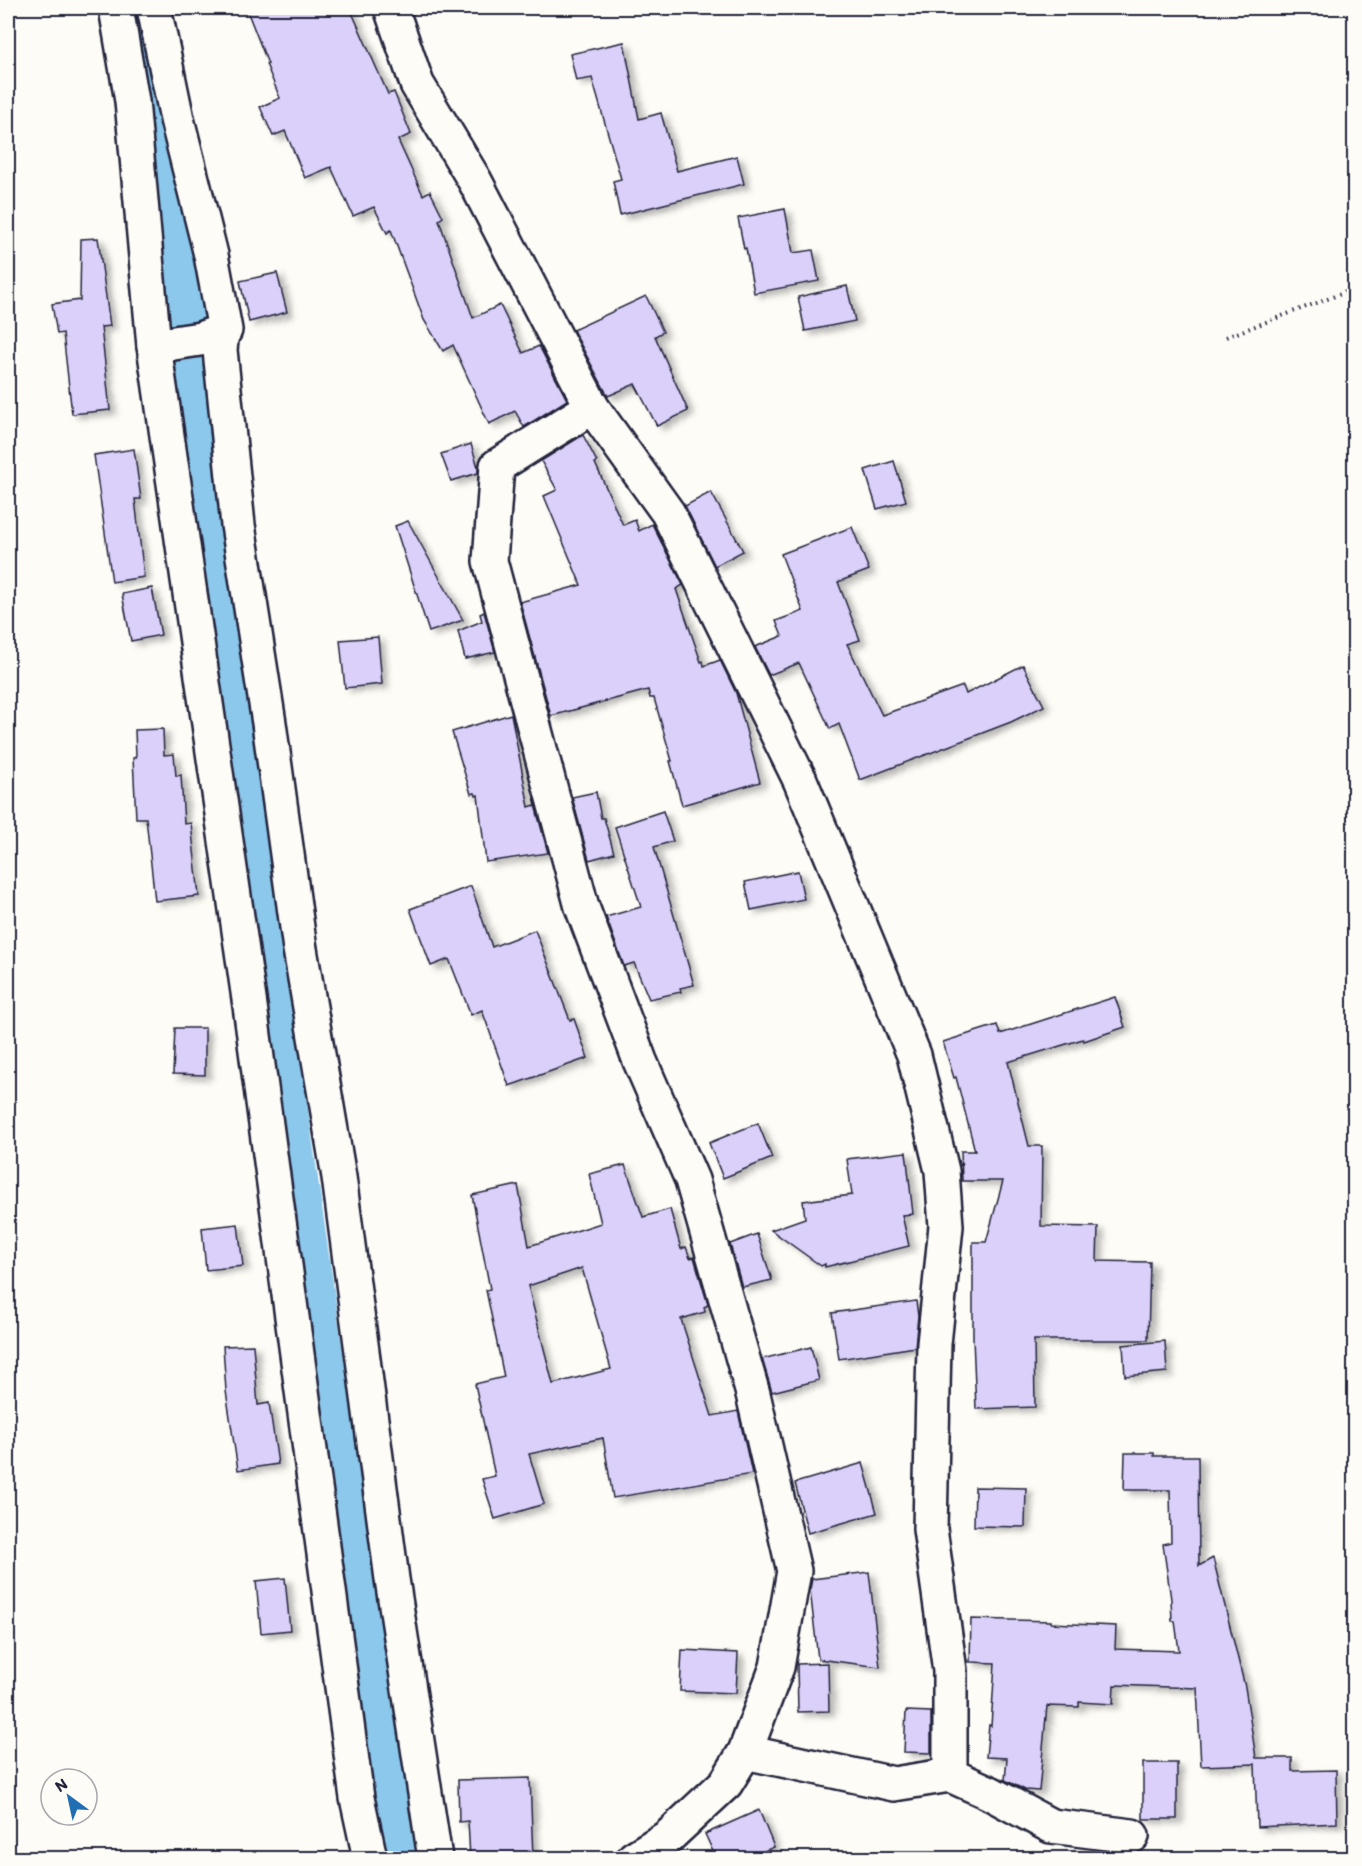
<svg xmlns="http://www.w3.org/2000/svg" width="1362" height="1866" viewBox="0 0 1362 1866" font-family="Itim,sans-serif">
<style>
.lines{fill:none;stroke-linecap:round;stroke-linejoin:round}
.canal{stroke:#8bc8eb;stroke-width:39}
.building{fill:#dad0f9;stroke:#22223b;stroke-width:1.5;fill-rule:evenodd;filter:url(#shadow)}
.street-casing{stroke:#22223b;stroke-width:38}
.path{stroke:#22223b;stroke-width:4;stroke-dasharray:1.5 4.5;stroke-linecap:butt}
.street{stroke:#fdfcf7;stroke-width:33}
</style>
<defs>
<filter id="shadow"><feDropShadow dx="6" dy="4" stdDeviation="3" flood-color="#0004"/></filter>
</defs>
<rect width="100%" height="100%" fill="#fdfcf7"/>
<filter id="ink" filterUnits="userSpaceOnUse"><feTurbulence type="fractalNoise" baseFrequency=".0167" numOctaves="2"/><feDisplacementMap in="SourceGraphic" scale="12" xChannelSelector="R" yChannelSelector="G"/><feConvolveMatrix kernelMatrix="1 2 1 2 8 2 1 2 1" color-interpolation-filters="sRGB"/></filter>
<g filter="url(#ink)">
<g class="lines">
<path class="canal" d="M 135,8 L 183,298 L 207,473 L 221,642 L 396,1858"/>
</g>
<g class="building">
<path d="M 246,8 L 350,8 L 388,94 L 394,92 L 411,134 L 398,140 L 423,195 L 430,191 L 443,217 L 439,220 L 473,318 L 500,305 L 523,353 L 539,346 L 567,400 L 524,427 L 515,411 L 489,424 L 453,345 L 443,351 L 424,320 L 391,230 L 387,233 L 374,207 L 353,216 L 331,167 L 305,178 L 285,131 L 273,136 L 260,107 L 280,98 L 266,64 L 268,64 Z"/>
<path d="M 624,42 L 639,119 L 661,113 L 677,171 L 737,156 L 744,184 L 620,215 L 613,181 L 621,179 L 592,78 L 576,81 L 570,54 Z"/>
<path d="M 785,209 L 793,253 L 813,250 L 819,281 L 754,293 L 746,248 L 744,249 L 738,218 Z"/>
<path d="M 98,238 L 110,326 L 101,327 L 110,410 L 72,414 L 63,333 L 57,334 L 52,304 L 80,300 L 81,239 Z"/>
<path d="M 277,273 L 287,312 L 249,322 L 240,281 Z"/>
<path d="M 847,286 L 855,321 L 805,331 L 798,297 Z"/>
<path d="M 646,296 L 663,332 L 655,336 L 688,411 L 657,426 L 635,384 L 608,396 L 573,330 Z"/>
<path d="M 583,435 L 597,462 L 595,463 L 623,525 L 635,520 L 639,531 L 652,524 L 683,585 L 676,589 L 701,662 L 703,661 L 704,666 L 720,660 L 736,693 L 760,782 L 682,805 L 670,761 L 672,761 L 654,698 L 650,698 L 648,690 L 551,716 L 520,602 L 581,585 L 544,496 L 557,490 L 541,461 Z"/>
<path d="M 471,444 L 478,467 L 478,473 L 451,481 L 441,454 Z"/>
<path d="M 134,449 L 141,499 L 135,499 L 144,577 L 112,582 L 94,455 Z"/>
<path d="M 894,461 L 906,501 L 877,509 L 865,470 Z"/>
<path d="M 711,492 L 743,551 L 715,566 L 685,506 Z"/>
<path d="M 408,521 L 463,620 L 429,632 L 395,526 Z"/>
<path d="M 852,527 L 869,570 L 838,582 L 860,640 L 847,644 L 882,715 L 963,686 L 966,694 L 1023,665 L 1044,706 L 1011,722 L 860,780 L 839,724 L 830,729 L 799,663 L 769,675 L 755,647 L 782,636 L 776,621 L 803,611 L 781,554 Z"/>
<path d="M 152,588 L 161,635 L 131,641 L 122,594 Z"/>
<path d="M 484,612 L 495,652 L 465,659 L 458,631 L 482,621 L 480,614 Z"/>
<path d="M 378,637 L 382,684 L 345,688 L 340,640 Z"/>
<path d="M 511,714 L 529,807 L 535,805 L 548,853 L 486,862 L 478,795 L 476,796 L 475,793 L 471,794 L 452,732 Z"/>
<path d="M 163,729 L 164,755 L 174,754 L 176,776 L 181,775 L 184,824 L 191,823 L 199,896 L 155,901 L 146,818 L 136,818 L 133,758 L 136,757 L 135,730 Z"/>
<path d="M 596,792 L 601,818 L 604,818 L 614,853 L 589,860 L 572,797 Z"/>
<path d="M 663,811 L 673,841 L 654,847 L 694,985 L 680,988 L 681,992 L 649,999 L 634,963 L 624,966 L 606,917 L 641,907 L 615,827 Z"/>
<path d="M 798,871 L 804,899 L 751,910 L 745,882 Z"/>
<path d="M 471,886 L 492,947 L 535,930 L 570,1020 L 574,1019 L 588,1058 L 509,1086 L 482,1010 L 471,1015 L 449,959 L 431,966 L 410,909 Z"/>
<path d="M 1115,997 L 1125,1027 L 1084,1041 L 1083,1039 L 1008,1062 L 1029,1146 L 1042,1146 L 1041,1226 L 1098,1227 L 1097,1261 L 1150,1262 L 1148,1340 L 1034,1340 L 1035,1407 L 976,1409 L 973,1338 L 973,1242 L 986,1242 L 1003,1181 L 962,1181 L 961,1151 L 975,1151 L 956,1077 L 954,1078 L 943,1042 L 997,1025 L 1000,1034 Z"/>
<path d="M 175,1028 L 205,1028 L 205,1075 L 173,1074 Z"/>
<path d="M 758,1123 L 772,1158 L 723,1178 L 709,1143 Z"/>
<path d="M 906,1152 L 913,1214 L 902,1215 L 909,1246 L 825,1267 L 825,1264 L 821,1266 L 771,1230 L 805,1218 L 803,1201 L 852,1195 L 847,1159 Z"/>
<path d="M 625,1165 L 643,1217 L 670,1209 L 681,1249 L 686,1247 L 690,1258 L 694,1257 L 708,1305 L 704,1307 L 705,1312 L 681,1319 L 712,1416 L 738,1411 L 752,1474 L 613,1498 L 603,1438 L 529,1454 L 544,1504 L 495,1519 L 482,1479 L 495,1476 L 475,1384 L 504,1377 L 486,1290 L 490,1289 L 472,1195 L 518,1185 L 529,1246 L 601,1223 L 589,1174 ZM 582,1268 L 611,1369 L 553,1384 L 528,1286 Z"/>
<path d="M 238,1224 L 243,1266 L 206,1270 L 202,1228 Z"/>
<path d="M 757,1234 L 772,1280 L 742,1287 L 730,1244 Z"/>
<path d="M 916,1301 L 918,1316 L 915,1347 L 839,1359 L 832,1313 Z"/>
<path d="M 1165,1341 L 1167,1372 L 1125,1376 L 1123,1345 Z"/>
<path d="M 253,1345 L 258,1405 L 269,1403 L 278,1464 L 238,1470 L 226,1391 L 223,1346 Z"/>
<path d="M 811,1347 L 819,1380 L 772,1392 L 762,1359 Z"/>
<path d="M 1125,1453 L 1154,1453 L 1154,1456 L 1198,1456 L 1199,1566 L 1213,1558 L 1245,1687 L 1256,1758 L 1292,1758 L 1292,1771 L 1336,1770 L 1337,1823 L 1257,1827 L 1255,1764 L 1201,1766 L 1197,1688 L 1114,1685 L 1113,1704 L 1079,1702 L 1079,1707 L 1047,1706 L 1039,1791 L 1025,1790 L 1005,1780 L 1007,1758 L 986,1757 L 989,1725 L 991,1726 L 995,1663 L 970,1662 L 971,1619 L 1051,1621 L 1051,1623 L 1116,1626 L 1115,1649 L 1179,1651 L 1175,1621 L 1172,1621 L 1171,1599 L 1163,1544 L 1171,1542 L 1170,1490 L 1124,1490 Z"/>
<path d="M 863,1463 L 877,1513 L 808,1533 L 795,1483 Z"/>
<path d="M 975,1487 L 1026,1488 L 1025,1527 L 974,1526 Z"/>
<path d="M 869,1572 L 880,1667 L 818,1659 L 810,1589 L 812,1579 Z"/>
<path d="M 285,1578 L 290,1630 L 261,1633 L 256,1581 Z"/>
<path d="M 682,1650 L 738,1653 L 736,1693 L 680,1691 Z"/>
<path d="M 828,1663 L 829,1711 L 798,1712 L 797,1664 Z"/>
<path d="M 906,1711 L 931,1712 L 931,1753 L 904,1752 Z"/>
<rect x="1143" y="1763" width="34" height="56"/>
<path d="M 530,1778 L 533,1858 L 470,1858 L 468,1821 L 459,1822 L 458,1780 Z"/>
<path d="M 759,1810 L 774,1847 L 747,1858 L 716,1858 L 705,1834 Z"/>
</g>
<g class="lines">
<g class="street-casing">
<g id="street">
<path d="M 116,8 L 132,101 L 154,346 L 250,1006 L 357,1798 L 370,1858"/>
<path d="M 154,8 L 177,119 L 211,255 L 225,330 L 200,339 L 154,346"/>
<path d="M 391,8 L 417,84 L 475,181 L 592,407 L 668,513 L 800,780 L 914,1055 L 942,1171 L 946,1226 L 934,1344 L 930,1529 L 950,1671 L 950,1775 L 990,1793 L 1051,1826 L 1132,1836"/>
<path d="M 222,331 L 220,350 L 238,525 L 269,723 L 300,949 L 339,1177 L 392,1579 L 435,1858"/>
<path d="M 592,407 L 497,466 L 490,561 L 582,907 L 640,1061 L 692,1180 L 753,1394 L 794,1571 L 777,1667 L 745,1752 L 726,1783 L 668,1837 L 634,1858"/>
<path d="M 745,1752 L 894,1784 L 950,1775"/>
</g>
</g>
<path class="path" d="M 1226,337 L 1354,289"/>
<use href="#street" class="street"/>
</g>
</g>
<rect width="1362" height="1866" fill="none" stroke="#fdfcf7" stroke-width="30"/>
<rect x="15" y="15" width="1332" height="1836" fill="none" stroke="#22223b" stroke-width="2" filter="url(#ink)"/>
<g transform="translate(69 1797) rotate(327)"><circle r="28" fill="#fdfcf7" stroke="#a5a5ac" stroke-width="1.5"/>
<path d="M0-4.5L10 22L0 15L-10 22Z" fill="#1f6fb2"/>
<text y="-9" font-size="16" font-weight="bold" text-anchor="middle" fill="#22223b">N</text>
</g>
</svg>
